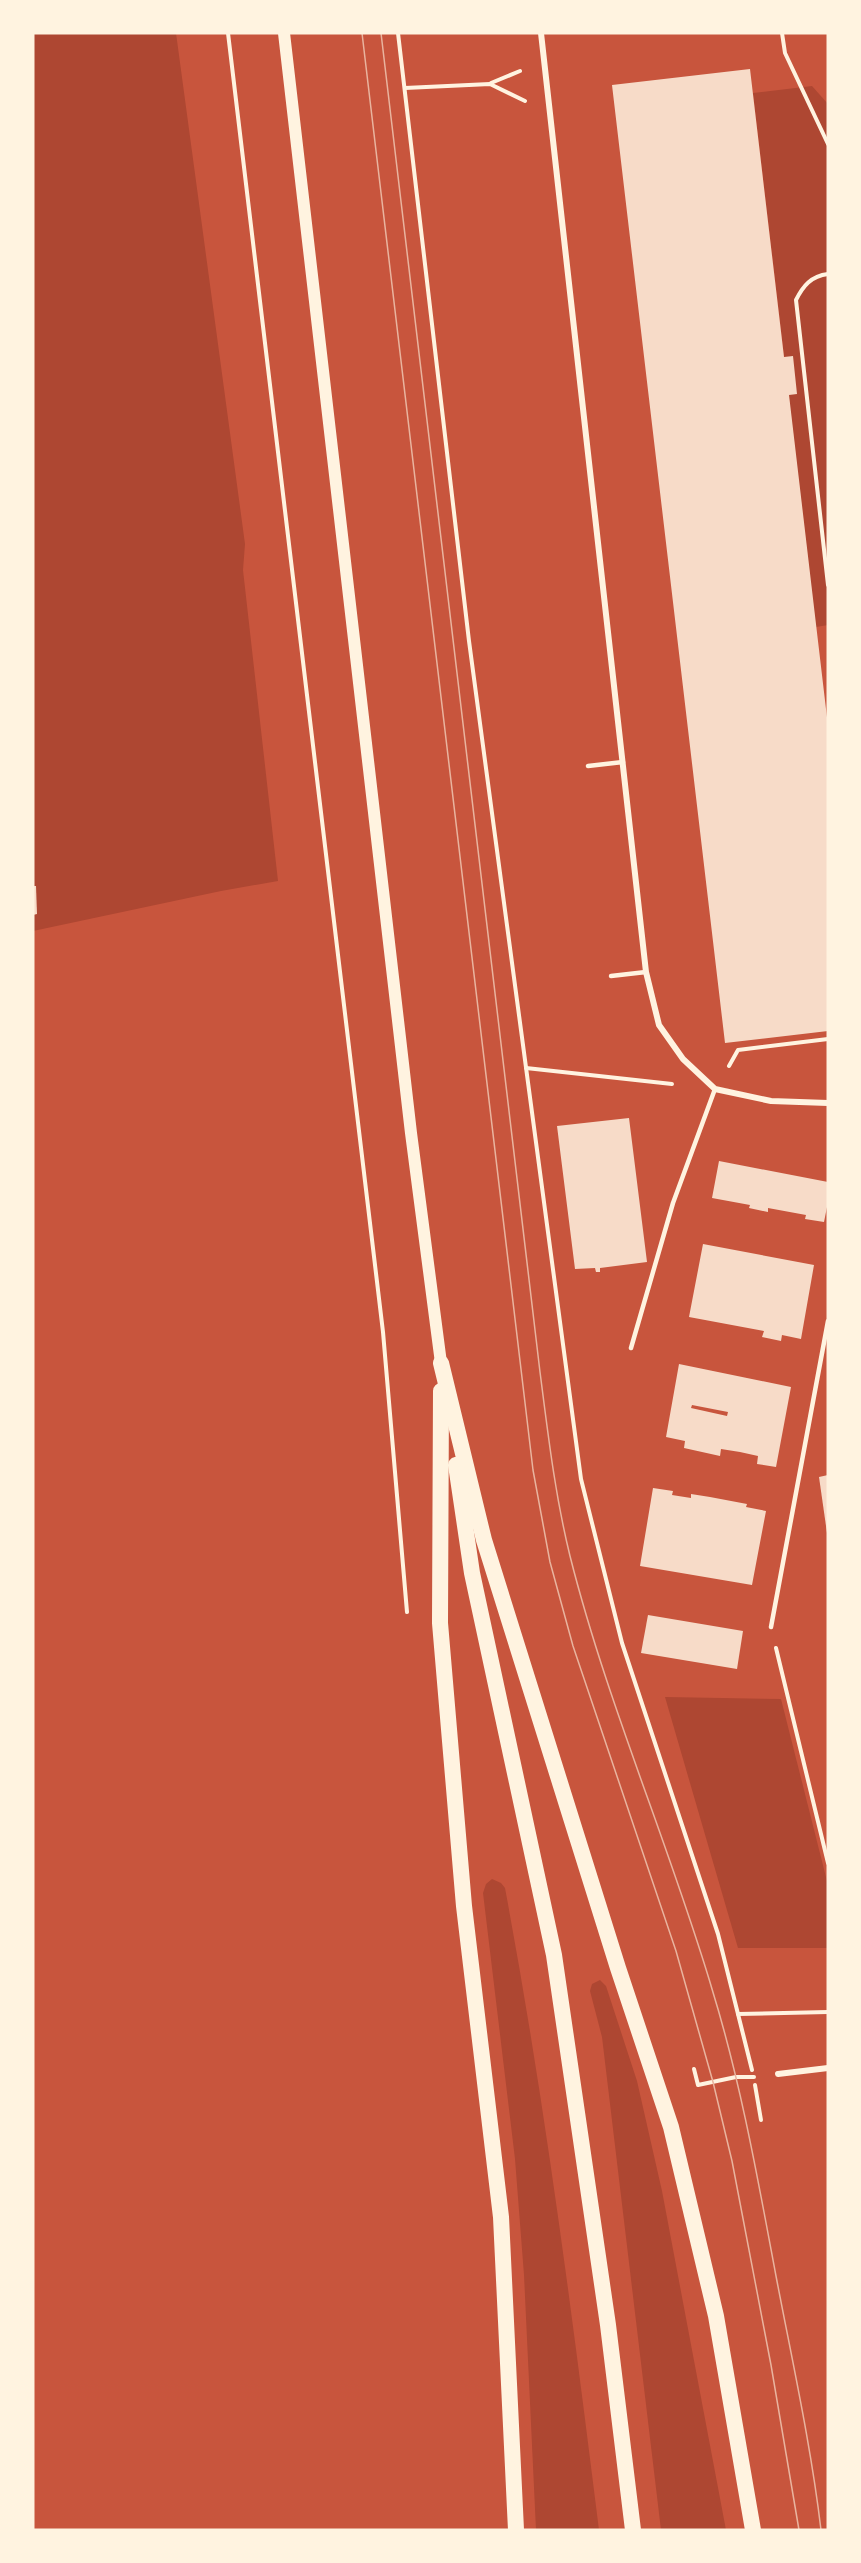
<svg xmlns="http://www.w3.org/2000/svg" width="861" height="2563" viewBox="0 0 861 2563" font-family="'Times New Roman',serif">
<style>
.green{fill:#ae4732}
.building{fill:#f7dbc8;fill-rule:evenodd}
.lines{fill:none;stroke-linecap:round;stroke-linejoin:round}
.path{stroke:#fff3e0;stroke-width:4}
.service{stroke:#fff3e0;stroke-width:4.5}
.minor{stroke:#fff3e0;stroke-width:6}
.secondary{stroke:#fff3e0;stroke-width:12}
.trunk{stroke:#fff3e0;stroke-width:16}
.tram{stroke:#e9b49f;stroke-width:1.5}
</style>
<rect width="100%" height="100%" fill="#c8553d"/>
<g class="green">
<path d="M 33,33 L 176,33 L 245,544 L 243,570 L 278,881 L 221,891 L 33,931 Z"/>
<path d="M 812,86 L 828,104 L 828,625 L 816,627 L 753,93 Z"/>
<path d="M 665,1697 L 781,1699 L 828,1885 L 828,1948 L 738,1948 Z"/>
<path d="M 492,1879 L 501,1883 L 505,1888 C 545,2102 572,2314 599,2530 L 536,2530 L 524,2275 L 515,2159 L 483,1893 L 486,1884 Z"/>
<path d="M 600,1980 L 606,1986 L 637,2081 L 662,2191 L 726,2530 L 661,2530 L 602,2037 L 590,1991 L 592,1984 Z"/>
</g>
<g class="building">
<path d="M 750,69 L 784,357 L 793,356 L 797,394 L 789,395 L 828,726 L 828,1031 L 725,1043 L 612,85 Z"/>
<path d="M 33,886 L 36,886 L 37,914 L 33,915 Z"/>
<path d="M 629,1118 L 647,1262 L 600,1268 L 600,1272 L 596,1272 L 595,1268 L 575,1269 L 557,1126 Z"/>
<path d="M 719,1161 L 828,1182 L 828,1202 L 824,1222 L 805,1219 L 806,1215 L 768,1208 L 768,1212 L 749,1208 L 750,1205 L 712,1198 Z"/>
<path d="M 703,1244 L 814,1265 L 801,1339 L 782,1335 L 781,1341 L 762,1337 L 764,1331 L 689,1317 Z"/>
<path d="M 679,1364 L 791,1387 L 776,1467 L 757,1464 L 758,1456 L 740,1452 L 721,1449 L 720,1456 L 684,1448 L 685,1441 L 666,1437 ZM 692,1405 L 728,1412 L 727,1416 L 691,1408 Z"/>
<path d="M 828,1475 L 828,1533 L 827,1533 L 819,1477 Z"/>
<path d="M 653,1488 L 673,1491 L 672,1495 L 691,1498 L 691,1494 L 710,1497 L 747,1504 L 746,1507 L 766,1511 L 752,1585 L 640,1566 Z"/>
<path d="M 648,1615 L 743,1631 L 737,1669 L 641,1653 Z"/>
</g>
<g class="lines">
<g class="path">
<path d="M 228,33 L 383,1332 L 407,1612"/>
<path d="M 398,33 L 469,641 L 581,1479 L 622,1643 L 718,1934 L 752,2070"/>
<path d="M 782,33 L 785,53 L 828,144"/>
<path d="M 491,83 L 520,71"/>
<path d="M 405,88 L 490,84 L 525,101"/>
<path d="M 828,274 C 811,276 803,286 796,300 L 828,585"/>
<path d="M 729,1066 L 738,1050 L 828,1039"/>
<path d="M 526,1068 L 672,1084"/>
<path d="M 776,1648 L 828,1863"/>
<path d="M 738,2014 L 828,2012"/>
<path d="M 694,2069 L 698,2085 L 736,2077 L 754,2077"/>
<path d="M 755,2085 L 761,2120"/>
</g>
<g class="service">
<path d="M 588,766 L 623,762"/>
<path d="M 611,976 L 646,972"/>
<path d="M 631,1348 L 673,1203 L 715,1089"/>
<path d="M 771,1627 L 828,1321"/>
</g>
<g class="minor">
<path d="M 541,33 L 646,972 L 659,1025 L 683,1059 L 715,1089 L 771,1101 L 828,1103"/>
<path d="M 778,2074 L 828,2068"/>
</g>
<path class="secondary" d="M 284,33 L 411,1133 L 441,1363"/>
<g class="trunk">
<path d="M 441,1363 L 484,1540 L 618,1968 L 671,2127 L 716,2316 L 753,2530"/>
<path d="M 441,1391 L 440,1623 L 464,1906 L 501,2217 L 516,2530"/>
<path d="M 456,1465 L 472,1573 L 554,1955 L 608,2325 L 633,2530"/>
</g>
<g class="tram">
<path d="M 362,33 L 533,1470 L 550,1562 L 573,1646 L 676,1951 L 713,2082 L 732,2161 L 771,2365 L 799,2530"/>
<path d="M 381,33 L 540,1372 C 548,1434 555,1495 570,1556 C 607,1703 669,1844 712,1989 C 741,2083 758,2180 776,2276 C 792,2360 811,2445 821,2530"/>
</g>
</g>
<rect width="861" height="2563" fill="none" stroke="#fff3e0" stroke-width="69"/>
</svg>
